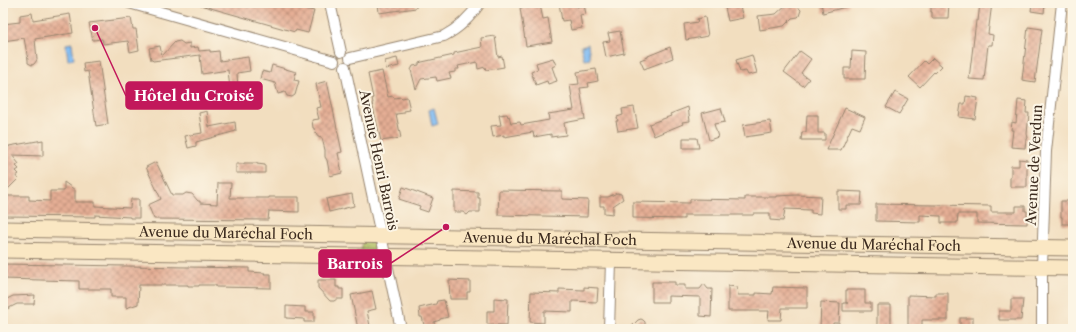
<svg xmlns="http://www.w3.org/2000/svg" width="1076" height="332" viewBox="0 0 1076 332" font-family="'Libre Caslon Text',serif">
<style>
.grass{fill:url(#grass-dots);stroke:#74743e}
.water{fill:#81bcf3;stroke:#5e7388}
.building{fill:url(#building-cross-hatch)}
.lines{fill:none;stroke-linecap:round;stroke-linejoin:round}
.street-casing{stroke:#96846e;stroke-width:12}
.secondary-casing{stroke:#96846e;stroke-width:17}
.street{stroke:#fff;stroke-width:10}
.secondary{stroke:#fae7c3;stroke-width:15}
.labels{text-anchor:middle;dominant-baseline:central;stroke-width:4;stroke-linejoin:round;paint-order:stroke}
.street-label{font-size:14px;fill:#3b2a1e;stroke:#fcf5e5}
.leader{fill:none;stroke:#c2185b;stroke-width:1.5}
.callout-dot{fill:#c2185b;stroke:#fcf5e5;stroke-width:1.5}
.callout{fill:#c2185b;stroke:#c2185b;stroke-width:1.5}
.callout-label{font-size:15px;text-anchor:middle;font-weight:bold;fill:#fff}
</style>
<defs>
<pattern id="grass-dots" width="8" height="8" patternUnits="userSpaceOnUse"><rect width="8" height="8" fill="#adbd5f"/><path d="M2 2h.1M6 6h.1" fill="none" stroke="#8e9a4e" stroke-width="1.8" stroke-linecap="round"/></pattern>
<pattern id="building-cross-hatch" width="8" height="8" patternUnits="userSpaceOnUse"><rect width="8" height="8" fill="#e5ae94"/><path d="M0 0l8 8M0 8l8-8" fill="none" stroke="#bb8e78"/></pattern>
</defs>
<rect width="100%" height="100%" fill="#fcf5e5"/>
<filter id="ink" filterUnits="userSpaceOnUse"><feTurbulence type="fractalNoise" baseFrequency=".025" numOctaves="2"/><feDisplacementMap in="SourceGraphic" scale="8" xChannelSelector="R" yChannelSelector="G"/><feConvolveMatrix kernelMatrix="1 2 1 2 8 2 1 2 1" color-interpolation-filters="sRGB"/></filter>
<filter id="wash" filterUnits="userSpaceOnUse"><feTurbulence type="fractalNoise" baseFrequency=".012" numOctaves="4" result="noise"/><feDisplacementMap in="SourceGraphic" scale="16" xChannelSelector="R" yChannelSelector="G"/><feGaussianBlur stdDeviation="0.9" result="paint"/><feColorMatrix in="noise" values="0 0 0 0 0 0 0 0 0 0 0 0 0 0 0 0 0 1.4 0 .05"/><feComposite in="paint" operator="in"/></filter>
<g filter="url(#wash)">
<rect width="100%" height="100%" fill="#f2debf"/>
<path class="grass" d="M 362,239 L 374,241 L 375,251 L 361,253 Z"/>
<g class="water">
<path d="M 72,43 L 74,59 L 68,60 L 66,44 Z"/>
<path d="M 588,44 L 590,59 L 584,60 L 581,46 Z"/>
<path d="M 434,108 L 438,124 L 432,126 L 429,110 Z"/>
</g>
<g id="blocks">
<g class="building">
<path d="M 200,3 L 302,3 L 300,8 L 314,11 L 308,33 L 296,30 L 295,32 L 200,5 Z"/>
<path d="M 378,3 L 416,3 L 416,8 L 379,13 Z"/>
<path d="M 559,3 L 577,3 L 577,7 L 584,5 L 586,14 L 580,15 L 582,28 L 571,30 L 569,20 L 562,21 Z"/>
<path d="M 724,3 L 739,3 L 743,18 L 728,21 Z"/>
<path d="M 788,3 L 794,3 L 801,10 L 799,16 L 798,17 L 792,18 L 784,26 L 760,30 L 758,16 L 776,14 Z"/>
<path d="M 821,3 L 849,3 L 849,6 L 823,13 Z"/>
<path d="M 931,3 L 949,3 L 948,18 L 932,18 L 932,12 L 931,12 Z"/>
<path d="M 980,3 L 992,3 L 988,34 L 993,35 L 992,45 L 988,45 L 984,80 L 969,79 L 976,21 L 978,21 Z"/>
<path d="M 1032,3 L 1045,3 L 1044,13 L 1031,11 Z"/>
<path d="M 540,5 L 543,19 L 548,18 L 552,42 L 526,46 L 520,8 Z"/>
<path d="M 32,13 L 33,20 L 70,14 L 73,33 L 35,39 L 37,60 L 34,64 L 32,65 L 28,63 L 28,60 L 24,38 L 3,41 L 3,24 L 20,22 L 20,15 Z"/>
<path d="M 705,17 L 708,36 L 686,40 L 684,24 L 698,22 L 697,19 Z"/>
<path d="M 131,18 L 133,29 L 136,29 L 139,50 L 130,52 L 128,41 L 103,44 L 102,39 L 93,40 L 89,23 Z"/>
<path d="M 1028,27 L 1042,29 L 1035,82 L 1022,80 Z"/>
<path d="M 620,31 L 624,53 L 606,57 L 603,42 L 610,41 L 608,33 Z"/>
<path d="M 495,36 L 498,57 L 502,56 L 504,67 L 486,70 L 485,67 L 478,69 L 477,62 L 458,66 L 459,69 L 455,69 L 455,72 L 449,73 L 451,78 L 437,81 L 436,77 L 421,79 L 416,89 L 411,70 L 413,66 L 419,65 L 419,63 L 422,62 L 454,55 L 454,53 L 482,47 L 481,38 Z"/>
<path d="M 180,41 L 184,44 L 190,43 L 190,48 L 198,47 L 199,51 L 210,50 L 210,52 L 219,51 L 220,61 L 248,57 L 250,71 L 237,73 L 238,88 L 230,89 L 228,70 L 202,74 L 200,55 L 153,61 L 152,60 L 151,60 L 149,48 L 160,46 L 162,56 L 175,42 Z"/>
<path d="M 670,47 L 673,58 L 644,69 L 640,60 L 648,57 L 648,56 Z"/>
<path d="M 800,51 L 811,59 L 801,73 L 809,79 L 803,86 L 784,72 Z"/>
<path d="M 852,51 L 866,52 L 865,79 L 844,79 L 844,68 L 851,68 Z"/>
<path d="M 752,55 L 757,73 L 748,75 L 746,71 L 740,72 L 736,60 Z"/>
<path d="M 397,58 L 399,66 L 386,69 L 385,61 Z"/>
<path d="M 553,58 L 556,65 L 552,67 L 557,81 L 548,84 L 547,81 L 536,85 L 531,72 L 538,69 L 536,63 Z"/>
<path d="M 933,58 L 942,66 L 935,73 L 934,72 L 920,87 L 909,77 L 924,61 L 927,64 Z"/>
<path d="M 99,61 L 108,124 L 96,126 L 88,71 L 84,72 L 83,63 Z"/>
<path d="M 272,65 L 296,72 L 294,80 L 299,81 L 295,95 L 292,97 L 287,96 L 285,92 L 278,94 L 275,83 L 260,79 L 262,71 L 270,73 Z"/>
<path d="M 596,69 L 598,81 L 588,83 L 589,87 L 580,88 L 585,119 L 564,123 L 566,135 L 551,137 L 551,134 L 534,137 L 533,132 L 504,137 L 504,135 L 493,137 L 491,126 L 501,125 L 499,115 L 507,114 L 508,117 L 509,116 L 511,123 L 520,122 L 521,125 L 549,120 L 548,114 L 574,110 L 570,85 L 579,84 L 577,72 Z"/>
<path d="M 382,71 L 388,97 L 393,96 L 394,98 L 401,97 L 402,98 L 407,97 L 410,110 L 404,111 L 404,113 L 396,114 L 401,138 L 381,141 L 372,103 L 373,103 L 372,98 L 373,98 L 368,74 Z"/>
<path d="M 327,81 L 342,152 L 338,153 L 342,173 L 330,176 L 327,160 L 325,157 L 325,150 L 322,138 L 318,137 L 316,132 L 315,133 L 314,128 L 313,128 L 312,120 L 319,119 L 316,108 L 321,107 L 316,84 Z"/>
<path d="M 895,92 L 908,99 L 899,114 L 886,107 Z"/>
<path d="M 966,96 L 978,98 L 975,119 L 959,117 L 961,104 L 965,104 Z"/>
<path d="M 1018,100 L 1027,101 L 1026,113 L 1029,113 L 1027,134 L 1028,138 L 1026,139 L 1025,148 L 1011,147 L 1013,130 L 1011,130 L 1012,122 L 1016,123 Z"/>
<path d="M 634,107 L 638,128 L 618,131 L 616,121 L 618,121 L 617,117 L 623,115 L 622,109 Z"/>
<path d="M 688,107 L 690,121 L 682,122 L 683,124 L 654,136 L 649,124 L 671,116 L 670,114 Z"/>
<path d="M 721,108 L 725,122 L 714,124 L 718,137 L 709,140 L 702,113 Z"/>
<path d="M 845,108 L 865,117 L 860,129 L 852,126 L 841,150 L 826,150 Z"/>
<path d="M 207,111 L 209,127 L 235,122 L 236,131 L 196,142 L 196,146 L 188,148 L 185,136 L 202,133 L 199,113 Z"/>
<path d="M 807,115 L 818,115 L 818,133 L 825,133 L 825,140 L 801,140 L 802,132 L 806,132 Z"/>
<path d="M 770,121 L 772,133 L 745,137 L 743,125 Z"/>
<path d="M 683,138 L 697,138 L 699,148 L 683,148 Z"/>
<path d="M 43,140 L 43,156 L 12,155 L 19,164 L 16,166 L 19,169 L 16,171 L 19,174 L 16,176 L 18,179 L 3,194 L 3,143 L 6,147 L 9,147 L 9,146 Z"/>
<path d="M 1019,159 L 1027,160 L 1027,187 L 1010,187 L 1010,177 L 1011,177 L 1011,166 L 1019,166 Z"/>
<path d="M 156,162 L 172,195 L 183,195 L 186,193 L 192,194 L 198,201 L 200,201 L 200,203 L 217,204 L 218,183 L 231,183 L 230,198 L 269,198 L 269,197 L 299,197 L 299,212 L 269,211 L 268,220 L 154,219 L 148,205 L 161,199 L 146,167 Z"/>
<path d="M 244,163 L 257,163 L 257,164 L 265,165 L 265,173 L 236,173 L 236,164 L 244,164 Z"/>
<path d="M 64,182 L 75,190 L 75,202 L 95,202 L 95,206 L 130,208 L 131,199 L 139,199 L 139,218 L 130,218 L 130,217 L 95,215 L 95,217 L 3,216 L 3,196 L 29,196 L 29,200 L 50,201 L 50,191 L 64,191 Z"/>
<path d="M 403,187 L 433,198 L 428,212 L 419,209 L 420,206 L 399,199 Z"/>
<path d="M 499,190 L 562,191 L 562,199 L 588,200 L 587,217 L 498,215 Z"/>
<path d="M 454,191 L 478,192 L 478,198 L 480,198 L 480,212 L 470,212 L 467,215 L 463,212 L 454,212 Z"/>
<path d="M 838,191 L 862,192 L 861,205 L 846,205 L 846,209 L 838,209 Z"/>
<path d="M 617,193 L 621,194 L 623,199 L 613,206 L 613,214 L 604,213 L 604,206 L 600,206 L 600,197 L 608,197 Z"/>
<path d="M 352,194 L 354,206 L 329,212 L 326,199 Z"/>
<path d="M 797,195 L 821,196 L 820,214 L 811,213 L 811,210 L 785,209 L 783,221 L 770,220 L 770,213 L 754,213 L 753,215 L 684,215 L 684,219 L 633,218 L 633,202 L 690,203 L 690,199 L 745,200 L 745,197 L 777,197 L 777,196 Z"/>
<path d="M 1061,201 L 1073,201 L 1073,224 L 1062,224 L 1062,217 L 1061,217 Z"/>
<path d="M 876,204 L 991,206 L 991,212 L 1016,212 L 1016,206 L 1025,206 L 1025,211 L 1027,211 L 1027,224 L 977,223 L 977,214 L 958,214 L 957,223 L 941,223 L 941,216 L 920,215 L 920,222 L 876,221 Z"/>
<path d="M 3,264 L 249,268 L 249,272 L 265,273 L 264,274 L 271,274 L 271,288 L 216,287 L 216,285 L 199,285 L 199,286 L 188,286 L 188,285 L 139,285 L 138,304 L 126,308 L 126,297 L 111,297 L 111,289 L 79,289 L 79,281 L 3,279 Z"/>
<path d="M 318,280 L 336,280 L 336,287 L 339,287 L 339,289 L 343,289 L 343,299 L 337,299 L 334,301 L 330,301 L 318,288 Z"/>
<path d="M 449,280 L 470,281 L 470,292 L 467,292 L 467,299 L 450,299 Z"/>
<path d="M 652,282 L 675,282 L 675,285 L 685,285 L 685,289 L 700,289 L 704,284 L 708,289 L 712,289 L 711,317 L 700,316 L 700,297 L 668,296 L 668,302 L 652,302 Z"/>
<path d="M 728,286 L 737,287 L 738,295 L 756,295 L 756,293 L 772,294 L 773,287 L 807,288 L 807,308 L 782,308 L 781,320 L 768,320 L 769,311 L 728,311 Z"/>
<path d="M 584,287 L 598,288 L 597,302 L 572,301 L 572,312 L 544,311 L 544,323 L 530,322 L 531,292 L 559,293 L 559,289 L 584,290 Z"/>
<path d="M 846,290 L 865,290 L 865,303 L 871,303 L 871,311 L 843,311 L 843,303 L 848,303 L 846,303 Z"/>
<path d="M 372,291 L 376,309 L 367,311 L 370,326 L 358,329 L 351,295 Z"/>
<path d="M 936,293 L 948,293 L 948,320 L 922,320 L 922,329 L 908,329 L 908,295 L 936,296 Z"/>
<path d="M 35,295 L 34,304 L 17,304 L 3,311 L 3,301 L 13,296 Z"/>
<path d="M 494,298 L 508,299 L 507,325 L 494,325 L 494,324 L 487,324 L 487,311 L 494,311 Z"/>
<path d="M 1011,299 L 1023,299 L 1021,320 L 999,320 L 999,311 L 1011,311 Z"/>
<path d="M 444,300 L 448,317 L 440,319 L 440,320 L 434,322 L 435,329 L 425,329 L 422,317 L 420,317 L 419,308 L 436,304 L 437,301 Z"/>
<path d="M 821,302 L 840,303 L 839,323 L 833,323 L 833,329 L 820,329 Z"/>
<path d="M 877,305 L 891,305 L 891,329 L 877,328 Z"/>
<path d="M 286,306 L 305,307 L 305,312 L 314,312 L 314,322 L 304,322 L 304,319 L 286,318 Z"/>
<rect x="960" y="318" width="13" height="11"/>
<path d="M 641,319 L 643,320 L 645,322 L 645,329 L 629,329 L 638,320 Z"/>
</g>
</g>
</g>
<g filter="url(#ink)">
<use href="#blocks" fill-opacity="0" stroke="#96846e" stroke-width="1"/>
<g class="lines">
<g class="street-casing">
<g id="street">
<path d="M 129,3 L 334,61"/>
<path d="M 330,3 L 341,52"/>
<path d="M 350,58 L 444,36 C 460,28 470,17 480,3"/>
<path d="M 345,67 L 401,329"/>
<path d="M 609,329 L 611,261"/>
<path d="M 1042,329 L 1042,267 L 1046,151 L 1062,3"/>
</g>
</g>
<g class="secondary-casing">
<g id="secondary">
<path id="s1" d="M 3,229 L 1073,248"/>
<path d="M 3,250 L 1073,268"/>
</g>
</g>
<use href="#street" class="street"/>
<use href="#secondary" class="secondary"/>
</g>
</g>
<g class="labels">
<g class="street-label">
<text transform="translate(379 160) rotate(78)">Avenue Henri Barrois</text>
<text transform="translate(1034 165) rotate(-87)">Avenue de Verdun</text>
<text stroke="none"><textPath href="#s1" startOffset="223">Avenue du Maréchal Foch</textPath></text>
<text stroke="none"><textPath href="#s1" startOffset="547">Avenue du Maréchal Foch</textPath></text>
<text stroke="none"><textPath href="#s1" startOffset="871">Avenue du Maréchal Foch</textPath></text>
</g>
</g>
<path class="leader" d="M95 28L126 96M446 227L391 263"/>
<g class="callout-dot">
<circle cx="95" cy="28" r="4"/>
<circle cx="446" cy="227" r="4"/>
</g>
<g class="callout">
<rect x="126" y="82" width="136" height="27" rx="4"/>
<rect x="319" y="250" width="72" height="27" rx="4"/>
</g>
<g class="callout-label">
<text x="194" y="101">Hôtel du Croisé</text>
<text x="355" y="269">Barrois</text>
</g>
<rect width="1076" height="332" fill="none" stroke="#fcf5e5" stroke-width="16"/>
</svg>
